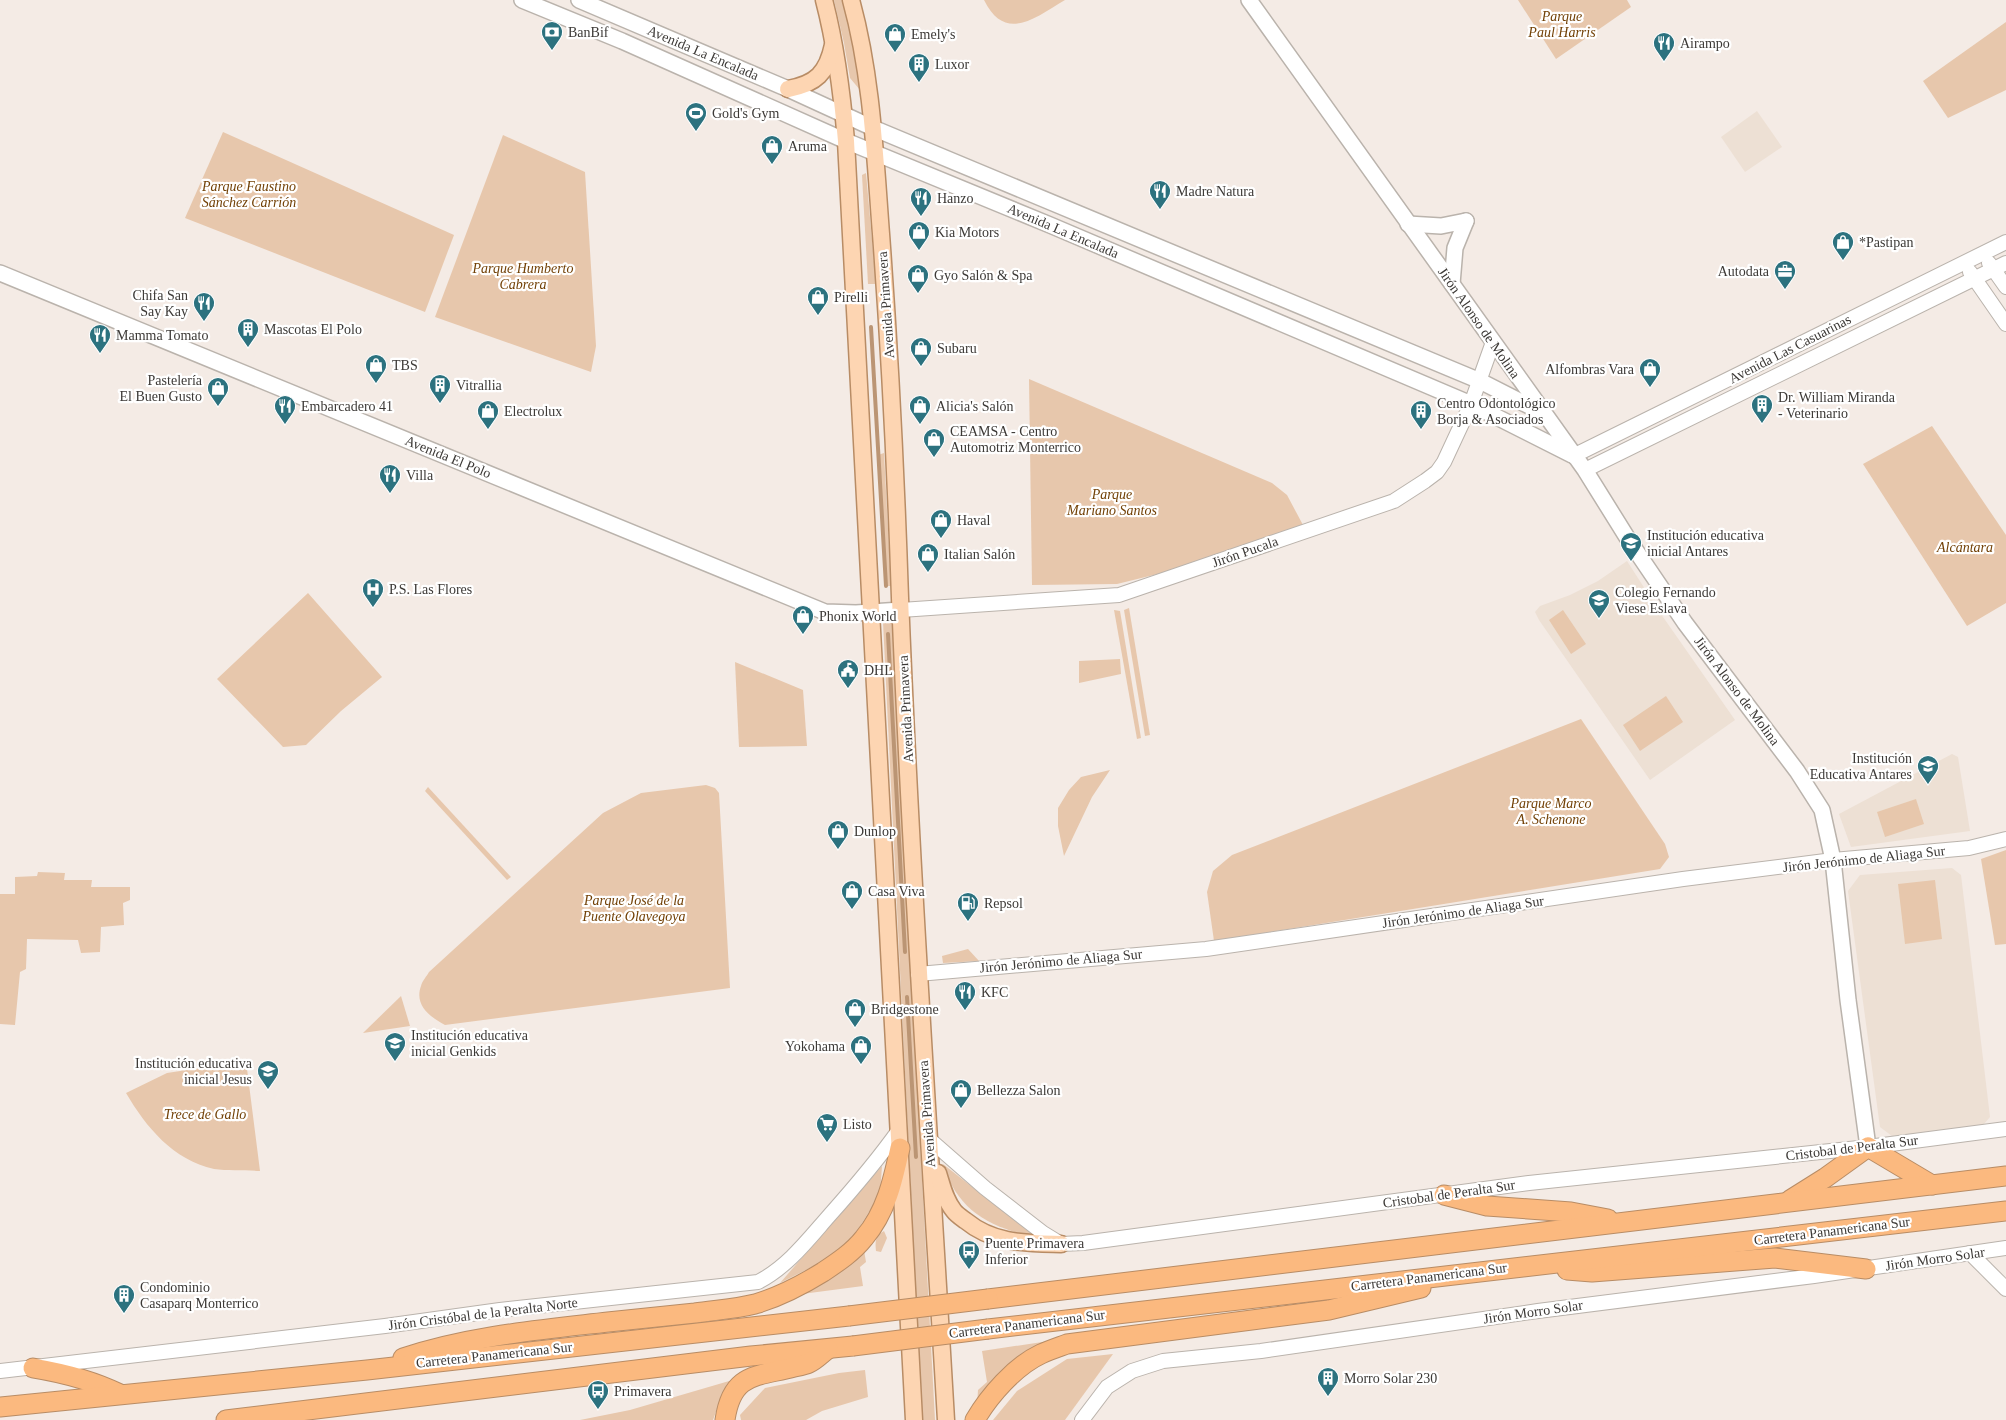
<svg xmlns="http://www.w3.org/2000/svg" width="2006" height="1420" viewBox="0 0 2006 1420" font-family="Georgia,serif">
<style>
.built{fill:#ede0d4}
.green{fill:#e7c7ac}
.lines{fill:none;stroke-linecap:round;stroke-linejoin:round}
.stream{stroke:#bb9574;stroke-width:4}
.tertiary-casing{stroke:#bab3ac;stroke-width:16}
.secondary-casing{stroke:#bab3ac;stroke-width:18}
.primary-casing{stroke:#b88c65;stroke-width:19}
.motorway-casing{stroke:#b88c65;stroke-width:21}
.tertiary{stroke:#fff;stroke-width:14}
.secondary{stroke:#fff;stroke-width:15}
.primary{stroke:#fdd5b2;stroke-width:16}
.motorway{stroke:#fbb97f;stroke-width:19}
.motorway-bridge-casing{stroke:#b88c65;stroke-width:21;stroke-linecap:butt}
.motorway-bridge{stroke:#fbb97f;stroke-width:19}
.labels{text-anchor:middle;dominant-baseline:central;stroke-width:4.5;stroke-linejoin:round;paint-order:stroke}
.park-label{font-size:14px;font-style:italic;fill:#724106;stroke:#fff}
.poi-label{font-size:14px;fill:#3c3936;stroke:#fff;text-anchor:start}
.street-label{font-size:14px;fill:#3c3936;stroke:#fff}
</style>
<rect width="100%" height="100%" fill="#f4ebe5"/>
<g class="built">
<path d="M 1757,111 L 1782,147 L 1745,172 L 1721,137 Z"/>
<path d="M 1627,561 L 1663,617 L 1735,720 L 1650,780 L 1539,620 L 1535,612 L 1540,606 L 1570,595 L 1598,581 Z"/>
<path d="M 1952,754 L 1958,757 L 1970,831 L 1851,847 L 1839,814 Z"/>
<path d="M 1952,868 L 1961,875 L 1990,1117 L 1983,1125 L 1892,1136 L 1880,1127 L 1848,891 L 1860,875 Z"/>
</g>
<g class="green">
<path d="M 834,0 L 847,0 L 865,96 L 850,78 L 844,43 Z"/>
<path d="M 984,0 L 1065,0 C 1035,18 1005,43 984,0 Z"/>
<path d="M 1518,0 L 1627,0 L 1631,7 L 1556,59 Z"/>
<path d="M 2006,22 L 2006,90 L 1948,118 L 1923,81 Z"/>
<path d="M 223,132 L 454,235 L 425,312 L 185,218 Z"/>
<path d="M 503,135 L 585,172 L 596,346 L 591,372 L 435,317 Z"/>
<path d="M 866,173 L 876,284 L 868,284 L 862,175 Z"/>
<path d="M 1029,379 L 1272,483 L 1287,495 L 1303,525 L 1178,569 L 1117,584 L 1032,585 Z"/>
<path d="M 1932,426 L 2006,535 L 2006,603 L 1967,626 L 1863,464 Z"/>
<path d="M 884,453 L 891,586 L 886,586 L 878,455 Z"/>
<path d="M 308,593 L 382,677 L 341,711 L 306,745 L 283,747 L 217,679 Z"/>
<path d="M 1129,608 L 1150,735 L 1145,736 L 1124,610 Z"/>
<path d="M 1114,610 L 1120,611 L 1141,738 L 1137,739 Z"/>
<path d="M 1563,610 L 1586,644 L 1571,654 L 1549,620 Z"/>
<path d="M 883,622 L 892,622 L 935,1420 L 922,1420 Z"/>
<path d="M 1120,659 L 1121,674 L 1079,683 L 1079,661 Z"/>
<path d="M 735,662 L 803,690 L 807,746 L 739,747 Z"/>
<path d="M 1666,696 L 1683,722 L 1640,751 L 1623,725 Z"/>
<path d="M 1581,719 L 1665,844 L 1669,857 L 1660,869 L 1214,941 L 1207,892 L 1213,871 L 1232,855 Z"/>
<path d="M 1110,770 L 1092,797 L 1064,856 L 1058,826 L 1058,808 L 1069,790 L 1081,777 Z"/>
<path d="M 706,785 L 715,788 L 719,793 L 730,988 L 445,1025 C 430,1017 414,1005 421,986 C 422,981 427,976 429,972 L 603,813 L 641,793 Z"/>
<path d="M 428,787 L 511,877 L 507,880 L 425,791 Z"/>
<path d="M 1916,799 L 1924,824 L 1885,837 L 1877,812 Z"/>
<path d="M 2006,850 L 2006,944 L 1995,945 L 1981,859 Z"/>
<path d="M 38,872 L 65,873 L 64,880 L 92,880 L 91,887 L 130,887 L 130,900 L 123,903 L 124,925 L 101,927 L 100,952 L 81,953 L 78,940 L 27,939 L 26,969 L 20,972 L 15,1025 L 0,1024 L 0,894 L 15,894 L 15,877 L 37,876 Z"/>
<path d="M 1935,880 L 1942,939 L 1905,944 L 1898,884 Z"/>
<path d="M 968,949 L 979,961 L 943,963 L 942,956 Z"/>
<path d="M 401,996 L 410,1026 L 363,1033 Z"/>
<path d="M 246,1061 L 260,1171 C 245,1170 228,1171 214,1169 C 173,1160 146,1127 126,1093 L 167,1073 Z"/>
<path d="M 943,1164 L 1037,1238 C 990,1227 958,1212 943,1164 Z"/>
<path d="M 882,1166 L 880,1194 L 854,1236 L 832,1257 L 780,1283 Z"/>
<path d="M 884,1231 L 887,1238 L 881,1252 L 876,1251 C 875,1242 875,1235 884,1231 Z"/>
<path d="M 864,1250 L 866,1262 L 860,1267 L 863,1286 L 802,1294 Z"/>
<path d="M 1062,1339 L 977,1406 L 978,1390 L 987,1382 L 982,1351 Z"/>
<path d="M 1113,1354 L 1065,1420 L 993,1420 L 1017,1391 L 1067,1359 Z"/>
<path d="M 865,1370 L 868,1397 L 822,1411 L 806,1420 L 741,1420 L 740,1415 L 765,1388 L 839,1373 Z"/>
<path d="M 736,1379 L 720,1400 L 713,1420 L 580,1420 L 630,1410 Z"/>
</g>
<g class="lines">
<g class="stream">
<path d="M 871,327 L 886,586"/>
<path d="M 888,634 L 905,952"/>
<path d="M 907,997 L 916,1157"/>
</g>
<g class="tertiary-casing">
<g id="tertiary">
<path d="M 1989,263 L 2006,287"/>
<path d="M 1970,272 L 2006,324"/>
<path d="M 1573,456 L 2006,242"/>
<path d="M 1585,470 L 2006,263"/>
<path d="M 901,610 L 1119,595 L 1394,501 L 1425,481 L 1437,472 L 1444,462 L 1471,404 L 1493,342"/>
<path d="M 918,974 L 1206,949 L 1683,879 L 1833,860 L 1969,848 L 2006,839"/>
<path d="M 929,1139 L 985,1188 L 1043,1233 L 1061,1244 L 1083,1243 L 1529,1183 L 1868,1147 L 2006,1129"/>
<path d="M 1970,1253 L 2006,1289"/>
<path d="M 0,1371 L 385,1326 L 500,1310 L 758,1282 C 787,1267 807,1241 828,1217 C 853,1189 877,1161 899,1130"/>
<path d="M 1082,1420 L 1107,1387 L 1132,1371 L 1163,1361 L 1261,1351 L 1538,1311 L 1814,1276 L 2006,1248"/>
</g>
</g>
<g class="secondary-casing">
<g id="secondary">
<path d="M 522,0 L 622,41 L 846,141 L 1050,225 L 1471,404 L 1572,455"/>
<path d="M 579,0 L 788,89 L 873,128 L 1480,381 L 1541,412"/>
<path d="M 1249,0 L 1585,470 L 1628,539 L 1685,623 L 1797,771 L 1822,810 L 1833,860 L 1848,1000 L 1868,1147"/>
<path d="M 1408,224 L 1441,226 L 1466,221"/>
<path d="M 0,273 L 825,612 L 856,613 L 901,610"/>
<path d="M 1452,284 L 1455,248 L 1466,221"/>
</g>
</g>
<g class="primary-casing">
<g id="primary">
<path d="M 824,0 C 836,46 842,93 846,141 L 914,1420"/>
<path d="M 851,0 C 872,76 875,156 881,234 C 890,355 896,477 900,598 C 911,872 930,1146 946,1420"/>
<path d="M 788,89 C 816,84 827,73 833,45"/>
<path d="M 938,1173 C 942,1186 945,1200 954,1211 C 957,1215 962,1218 966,1221 C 994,1244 1026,1243 1061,1244"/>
</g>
</g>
<g class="motorway-casing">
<g id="motorway">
<path d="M 1444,1195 L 1487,1206 L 1571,1212 L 1608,1219"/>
<path d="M 1790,1200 L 1825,1178 L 1868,1147 L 1932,1185"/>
<path d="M 1567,1270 L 1592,1272 L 1775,1258 L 1866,1269"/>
<path d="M 988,1299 L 2006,1176"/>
<path d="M 988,1329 L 2006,1211"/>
<path d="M 403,1358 C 469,1336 539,1330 608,1322 C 637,1319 666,1316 695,1313 C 715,1310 735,1309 755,1304 C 779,1297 802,1285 823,1272 C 838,1262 853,1252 864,1238 C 886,1212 893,1181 900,1148"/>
<path d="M 33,1368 C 63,1373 92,1380 120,1394"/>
<path d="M 0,1407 L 367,1370 L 849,1316"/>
<path d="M 226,1420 L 751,1356 L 853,1346"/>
<path d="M 725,1420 C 732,1372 757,1377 794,1367 C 799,1366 805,1365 809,1363 C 816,1360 822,1353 828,1349"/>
<path d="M 975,1420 C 989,1396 1015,1366 1041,1354 C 1050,1350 1059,1347 1067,1344 L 1329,1310 L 1421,1288"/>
</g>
</g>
<use href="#tertiary" class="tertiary"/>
<use href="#secondary" class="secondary"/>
<use href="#primary" class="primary"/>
<use href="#motorway" class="motorway"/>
<g class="motorway-bridge-casing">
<g id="motorway-bridge">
<path d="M 849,1316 L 988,1299"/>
<path d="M 853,1346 L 988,1329"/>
</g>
</g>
<use href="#motorway-bridge" class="motorway-bridge"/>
</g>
<defs>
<g id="bank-pin" transform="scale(1.125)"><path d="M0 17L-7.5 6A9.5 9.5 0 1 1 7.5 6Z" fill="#2c727f" stroke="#fff"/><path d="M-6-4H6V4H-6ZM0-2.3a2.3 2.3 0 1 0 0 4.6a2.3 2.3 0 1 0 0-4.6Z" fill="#fff"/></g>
<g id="shop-pin" transform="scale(1.125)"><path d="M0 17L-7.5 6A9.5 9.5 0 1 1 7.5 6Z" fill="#2c727f" stroke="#fff"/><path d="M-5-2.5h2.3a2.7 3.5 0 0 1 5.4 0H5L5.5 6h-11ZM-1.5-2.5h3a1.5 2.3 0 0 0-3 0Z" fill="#fff"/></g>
<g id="restaurant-pin" transform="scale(1.125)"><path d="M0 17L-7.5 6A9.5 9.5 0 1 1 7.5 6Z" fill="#2c727f" stroke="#fff"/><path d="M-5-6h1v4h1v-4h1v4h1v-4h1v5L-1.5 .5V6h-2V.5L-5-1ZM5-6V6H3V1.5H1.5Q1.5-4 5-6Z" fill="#fff"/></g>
<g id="building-pin" transform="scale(1.125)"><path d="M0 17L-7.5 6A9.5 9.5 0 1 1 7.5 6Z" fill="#2c727f" stroke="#fff"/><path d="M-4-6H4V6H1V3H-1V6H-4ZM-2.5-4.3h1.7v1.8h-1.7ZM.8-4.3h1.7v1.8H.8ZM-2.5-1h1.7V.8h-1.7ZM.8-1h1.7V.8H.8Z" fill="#fff"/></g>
<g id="stadium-pin" transform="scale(1.125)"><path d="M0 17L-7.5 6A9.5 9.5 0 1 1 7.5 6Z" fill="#2c727f" stroke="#fff"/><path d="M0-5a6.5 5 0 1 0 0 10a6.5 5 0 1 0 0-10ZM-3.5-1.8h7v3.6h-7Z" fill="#fff"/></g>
<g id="office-pin" transform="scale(1.125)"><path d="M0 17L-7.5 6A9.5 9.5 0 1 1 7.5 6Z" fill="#2c727f" stroke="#fff"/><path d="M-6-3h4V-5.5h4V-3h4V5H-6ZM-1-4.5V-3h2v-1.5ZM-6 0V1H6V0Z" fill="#fff"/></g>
<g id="school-pin" transform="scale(1.125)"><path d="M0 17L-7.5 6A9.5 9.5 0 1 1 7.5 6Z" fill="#2c727f" stroke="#fff"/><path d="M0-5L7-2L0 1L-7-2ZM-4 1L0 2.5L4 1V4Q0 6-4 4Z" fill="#fff"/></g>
<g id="hospital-pin" transform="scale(1.125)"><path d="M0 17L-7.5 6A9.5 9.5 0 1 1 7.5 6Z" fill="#2c727f" stroke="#fff"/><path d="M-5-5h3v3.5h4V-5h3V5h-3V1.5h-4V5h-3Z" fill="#fff"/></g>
<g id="civic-pin" transform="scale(1.125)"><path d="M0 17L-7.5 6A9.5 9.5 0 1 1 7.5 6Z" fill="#2c727f" stroke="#fff"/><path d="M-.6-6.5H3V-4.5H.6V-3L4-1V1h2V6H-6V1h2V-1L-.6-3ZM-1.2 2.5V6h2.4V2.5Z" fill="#fff"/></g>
<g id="fuel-pin" transform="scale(1.125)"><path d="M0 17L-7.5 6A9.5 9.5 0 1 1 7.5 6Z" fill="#2c727f" stroke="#fff"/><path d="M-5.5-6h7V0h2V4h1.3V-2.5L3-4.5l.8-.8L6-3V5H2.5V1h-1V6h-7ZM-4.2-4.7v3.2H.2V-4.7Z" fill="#fff"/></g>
<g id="supermarket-pin" transform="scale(1.125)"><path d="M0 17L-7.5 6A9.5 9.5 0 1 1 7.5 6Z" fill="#2c727f" stroke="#fff"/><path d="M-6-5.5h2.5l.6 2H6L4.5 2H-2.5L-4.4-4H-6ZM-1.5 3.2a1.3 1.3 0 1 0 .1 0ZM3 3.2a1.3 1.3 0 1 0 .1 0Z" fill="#fff"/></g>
<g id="bus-pin" transform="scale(1.125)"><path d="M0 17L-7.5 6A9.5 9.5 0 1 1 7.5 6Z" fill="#2c727f" stroke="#fff"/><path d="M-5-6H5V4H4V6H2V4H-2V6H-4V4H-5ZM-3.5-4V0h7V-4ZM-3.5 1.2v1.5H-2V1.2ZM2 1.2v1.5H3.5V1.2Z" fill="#fff"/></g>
</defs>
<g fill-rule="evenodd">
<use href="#bank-pin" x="552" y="32"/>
<use href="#shop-pin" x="895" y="34"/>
<use href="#restaurant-pin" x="1664" y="43"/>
<use href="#building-pin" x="919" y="64"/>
<use href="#stadium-pin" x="696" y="113"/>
<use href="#shop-pin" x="772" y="146"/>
<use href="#restaurant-pin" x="1160" y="191"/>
<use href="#restaurant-pin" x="921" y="198"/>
<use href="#shop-pin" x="919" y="232"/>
<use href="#shop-pin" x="1843" y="242"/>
<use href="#office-pin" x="1785" y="271"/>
<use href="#shop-pin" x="918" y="275"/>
<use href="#shop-pin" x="818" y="297"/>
<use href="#restaurant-pin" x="204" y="303"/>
<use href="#building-pin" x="248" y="329"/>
<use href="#restaurant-pin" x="100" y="335"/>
<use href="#shop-pin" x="921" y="348"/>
<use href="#shop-pin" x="376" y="365"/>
<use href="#shop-pin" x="1650" y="369"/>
<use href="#building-pin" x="440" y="385"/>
<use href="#shop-pin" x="218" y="388"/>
<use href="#building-pin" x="1762" y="405"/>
<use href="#restaurant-pin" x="285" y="406"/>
<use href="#shop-pin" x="920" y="406"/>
<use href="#shop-pin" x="488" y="411"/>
<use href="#building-pin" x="1421" y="411"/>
<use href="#shop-pin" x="934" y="439"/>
<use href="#restaurant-pin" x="390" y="475"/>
<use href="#shop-pin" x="941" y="520"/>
<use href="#school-pin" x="1631" y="543"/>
<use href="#shop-pin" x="928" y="554"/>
<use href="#hospital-pin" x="373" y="589"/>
<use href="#school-pin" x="1599" y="600"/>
<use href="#shop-pin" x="803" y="616"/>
<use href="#civic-pin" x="848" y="670"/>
<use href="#school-pin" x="1928" y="766"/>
<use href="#shop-pin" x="838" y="831"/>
<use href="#shop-pin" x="852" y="891"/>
<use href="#fuel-pin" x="968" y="903"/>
<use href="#restaurant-pin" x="965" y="992"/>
<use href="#shop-pin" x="855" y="1009"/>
<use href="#school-pin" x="395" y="1043"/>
<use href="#shop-pin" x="861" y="1046"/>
<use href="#school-pin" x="268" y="1071"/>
<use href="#shop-pin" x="961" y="1090"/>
<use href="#supermarket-pin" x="827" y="1124"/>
<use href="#bus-pin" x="969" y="1251"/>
<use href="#building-pin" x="124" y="1295"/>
<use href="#building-pin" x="1328" y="1378"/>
<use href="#bus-pin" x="598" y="1391"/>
</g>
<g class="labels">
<g class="park-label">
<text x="1562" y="16">Parque<tspan x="1562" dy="16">Paul Harris</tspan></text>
<text x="249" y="186">Parque Faustino<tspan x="249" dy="16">Sánchez Carrión</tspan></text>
<text x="523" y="268">Parque Humberto<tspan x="523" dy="16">Cabrera</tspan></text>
<text x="1112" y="494">Parque<tspan x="1112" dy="16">Mariano Santos</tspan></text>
<text x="1965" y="547">Alcántara</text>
<text x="1551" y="803">Parque Marco<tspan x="1551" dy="16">A. Schenone</tspan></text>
<text x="634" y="900">Parque José de la<tspan x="634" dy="16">Puente Olavegoya</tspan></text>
<text x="205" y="1114">Trece de Gallo</text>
</g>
<g class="poi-label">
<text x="568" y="32">BanBif</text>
<text x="911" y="34">Emely's</text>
<text x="1680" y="43">Airampo</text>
<text x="935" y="64">Luxor</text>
<text x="712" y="113">Gold's Gym</text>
<text x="788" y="146">Aruma</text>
<text x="1176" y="191">Madre Natura</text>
<text x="937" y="198">Hanzo</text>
<text x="935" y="232">Kia Motors</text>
<text x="1859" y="242">*Pastipan</text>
<text x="1769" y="271" text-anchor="end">Autodata</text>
<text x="934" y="275">Gyo Salón &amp; Spa</text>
<text x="188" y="295" text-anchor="end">Chifa San<tspan x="188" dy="16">Say Kay</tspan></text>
<text x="834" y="297">Pirelli</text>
<text x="264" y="329">Mascotas El Polo</text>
<text x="116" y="335">Mamma Tomato</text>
<text x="937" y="348">Subaru</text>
<text x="392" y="365">TBS</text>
<text x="1634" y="369" text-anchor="end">Alfombras Vara</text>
<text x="202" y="380" text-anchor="end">Pastelería<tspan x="202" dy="16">El Buen Gusto</tspan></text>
<text x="456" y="385">Vitrallia</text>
<text x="1778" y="397">Dr. William Miranda<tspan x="1778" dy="16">- Veterinario</tspan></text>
<text x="1437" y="403">Centro Odontológico<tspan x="1437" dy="16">Borja &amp; Asociados</tspan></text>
<text x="301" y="406">Embarcadero 41</text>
<text x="936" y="406">Alicia's Salón</text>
<text x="504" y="411">Electrolux</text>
<text x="950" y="431">CEAMSA - Centro<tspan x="950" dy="16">Automotriz Monterrico</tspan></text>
<text x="406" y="475">Villa</text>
<text x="957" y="520">Haval</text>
<text x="1647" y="535">Institución educativa<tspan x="1647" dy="16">inicial Antares</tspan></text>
<text x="944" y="554">Italian Salón</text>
<text x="389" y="589">P.S. Las Flores</text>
<text x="1615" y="592">Colegio Fernando<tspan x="1615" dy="16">Viese Eslava</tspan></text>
<text x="819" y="616">Phonix World</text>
<text x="864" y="670">DHL</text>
<text x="1912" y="758" text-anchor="end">Institución<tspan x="1912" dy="16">Educativa Antares</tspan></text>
<text x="854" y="831">Dunlop</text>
<text x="868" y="891">Casa Viva</text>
<text x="984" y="903">Repsol</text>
<text x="981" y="992">KFC</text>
<text x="871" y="1009">Bridgestone</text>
<text x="411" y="1035">Institución educativa<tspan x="411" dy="16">inicial Genkids</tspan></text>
<text x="845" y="1046" text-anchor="end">Yokohama</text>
<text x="252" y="1063" text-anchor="end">Institución educativa<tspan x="252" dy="16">inicial Jesus</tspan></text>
<text x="977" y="1090">Bellezza Salon</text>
<text x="843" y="1124">Listo</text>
<text x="985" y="1243">Puente Primavera<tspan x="985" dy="16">Inferior</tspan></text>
<text x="140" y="1287">Condominio<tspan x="140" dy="16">Casaparq Monterrico</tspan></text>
<text x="1344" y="1378">Morro Solar 230</text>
<text x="614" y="1391">Primavera</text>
</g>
<g class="street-label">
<text transform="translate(703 53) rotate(23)">Avenida La Encalada</text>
<text transform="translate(1063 231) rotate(23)">Avenida La Encalada</text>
<text transform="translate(886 305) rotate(-94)">Avenida Primavera</text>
<text transform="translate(1479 323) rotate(55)">Jirón Alonso de Molina</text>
<text transform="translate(1790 349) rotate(-27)">Avenida Las Casuarinas</text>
<text transform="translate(448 457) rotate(22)">Avenida El Polo</text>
<text transform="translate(1245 552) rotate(-19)">Jirón Pucala</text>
<text transform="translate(1737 691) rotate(53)">Jirón Alonso de Molina</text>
<text transform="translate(906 709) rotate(-93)">Avenida Primavera</text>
<text transform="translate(1864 859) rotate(-6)">Jirón Jerónimo de Aliaga Sur</text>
<text transform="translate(1463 912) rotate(-8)">Jirón Jerónimo de Aliaga Sur</text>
<text transform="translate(1061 961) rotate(-5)">Jirón Jerónimo de Aliaga Sur</text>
<text transform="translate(927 1114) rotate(-94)">Avenida Primavera</text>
<text transform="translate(1852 1148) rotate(-7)">Cristobal de Peralta Sur</text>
<text transform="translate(1449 1194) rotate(-8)">Cristobal de Peralta Sur</text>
<text transform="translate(1832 1231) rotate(-7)">Carretera Panamericana Sur</text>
<text transform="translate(1935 1259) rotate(-8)">Jirón Morro Solar</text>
<text transform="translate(1429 1277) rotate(-7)">Carretera Panamericana Sur</text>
<text transform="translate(1533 1312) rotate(-8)">Jirón Morro Solar</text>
<text transform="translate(483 1314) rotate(-7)">Jirón Cristóbal de la Peralta Norte</text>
<text transform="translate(1027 1324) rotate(-7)">Carretera Panamericana Sur</text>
<text transform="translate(494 1355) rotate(-6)">Carretera Panamericana Sur</text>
</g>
</g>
</svg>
